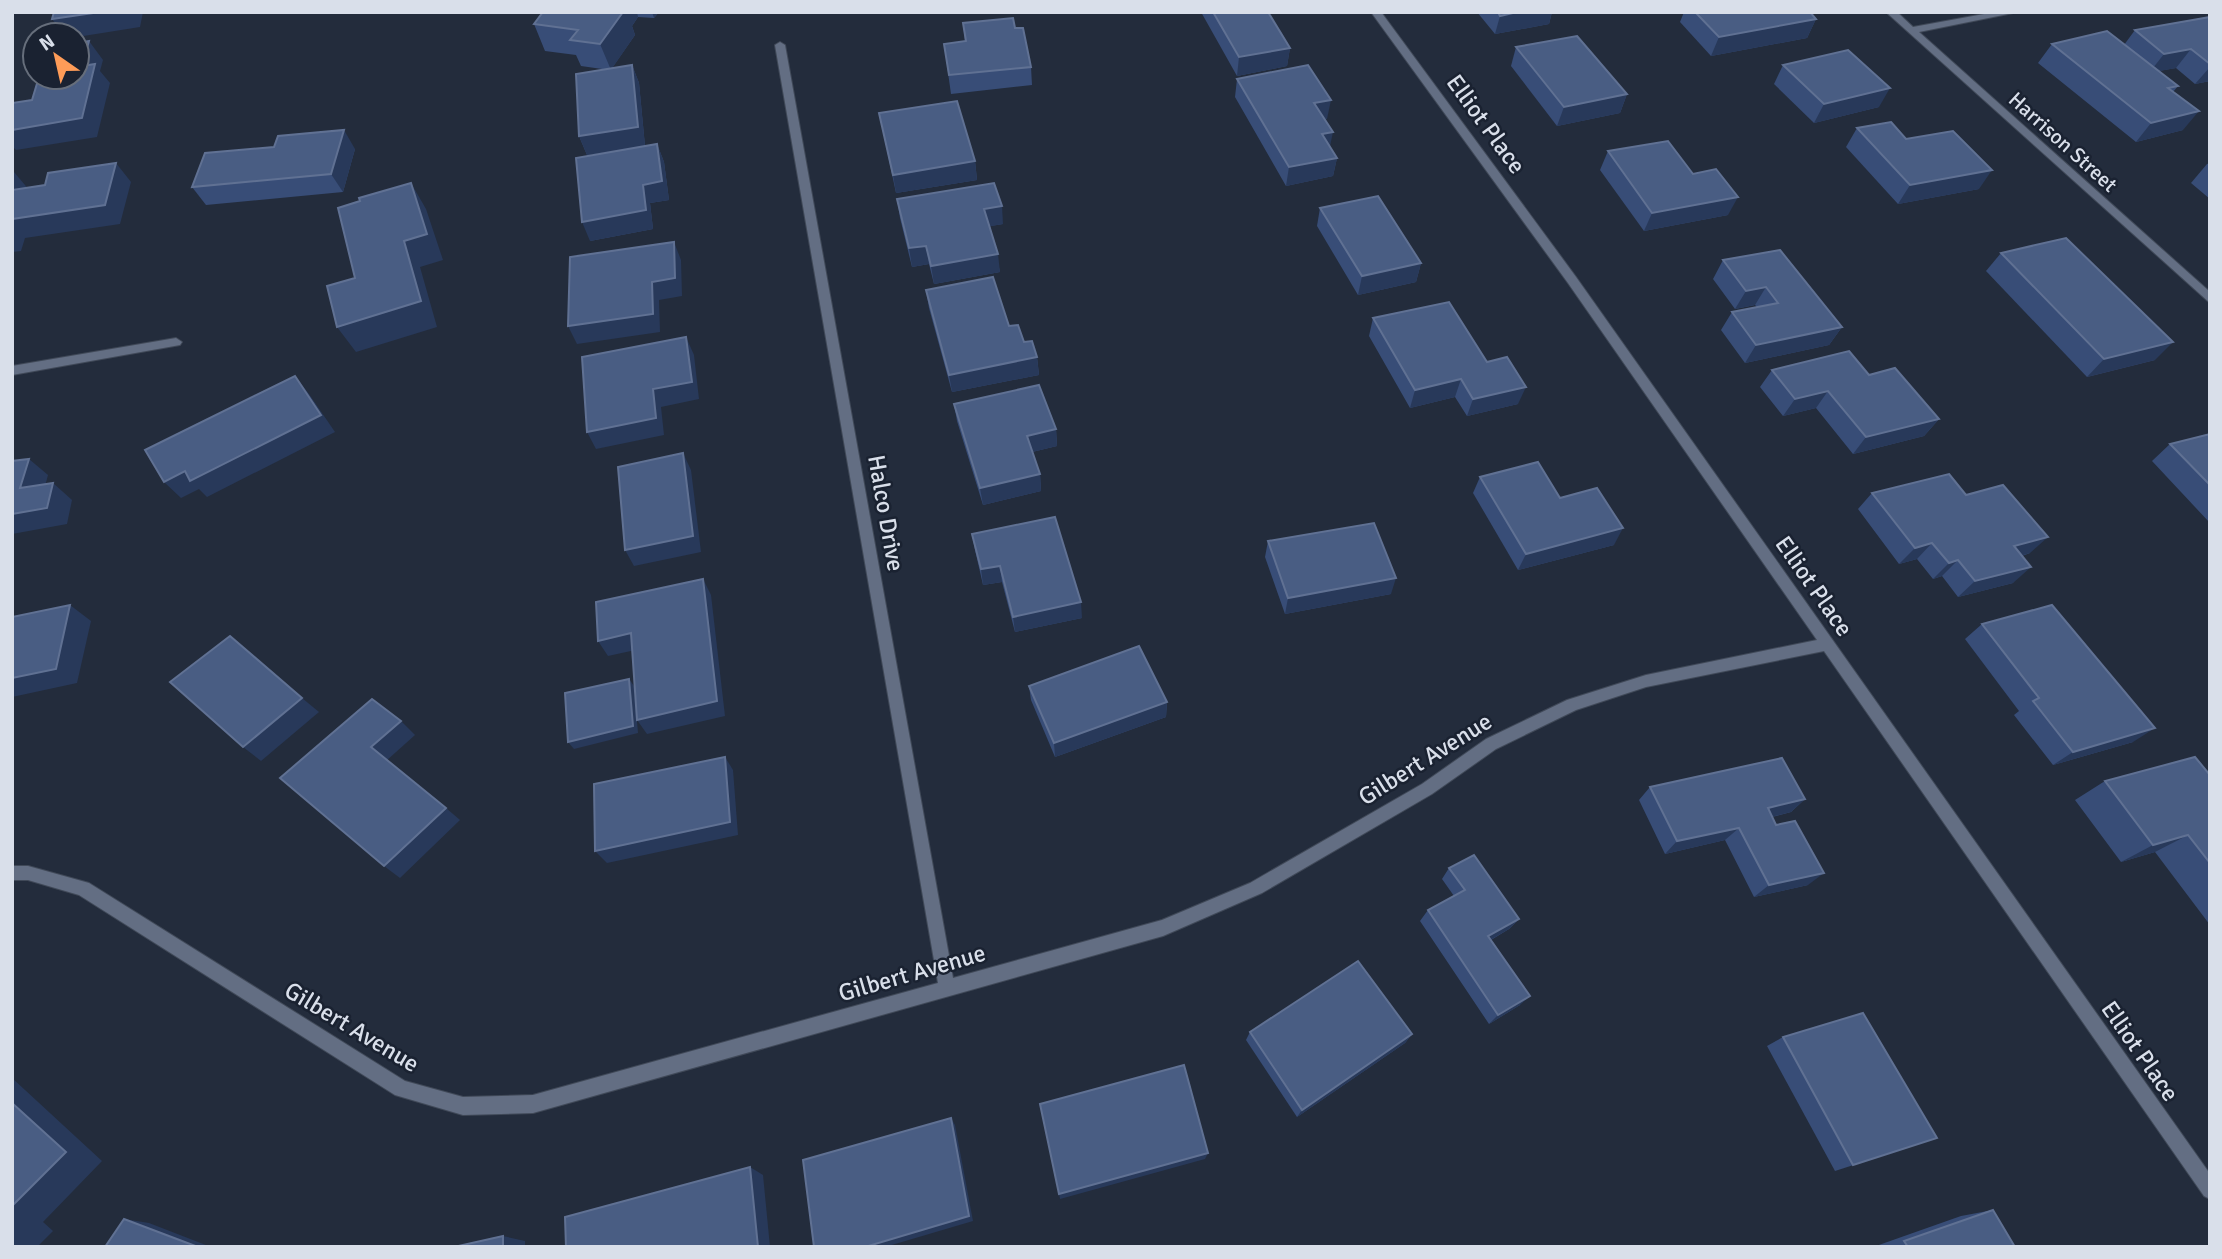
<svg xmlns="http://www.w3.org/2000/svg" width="2222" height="1259" viewBox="0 0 2222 1259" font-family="Signika,sans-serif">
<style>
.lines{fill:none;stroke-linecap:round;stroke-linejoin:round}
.street-casing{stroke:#404958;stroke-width:2}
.street{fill:#636e83;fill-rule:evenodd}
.wall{fill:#384d77}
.shaded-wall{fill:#28395a}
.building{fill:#495d83;stroke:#607193;stroke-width:2}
.labels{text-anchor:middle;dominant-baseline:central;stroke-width:5;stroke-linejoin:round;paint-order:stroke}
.far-street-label{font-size:21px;fill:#d9dfea;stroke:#1a2231}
.street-label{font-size:24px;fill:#d9dfea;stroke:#1a2231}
</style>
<rect width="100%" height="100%" fill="#232c3c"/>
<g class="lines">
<g class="street-casing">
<g id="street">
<path d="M 1371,12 L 1381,12 L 1576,277 L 2210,1174 L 2210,1199 L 2204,1196 L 1824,651 L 1646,687 L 1576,710 L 1496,749 L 1432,794 L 1262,893 L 1163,936 L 533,1113 L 463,1115 L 395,1095 L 79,895 L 28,880 L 12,880 L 12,866 L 28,866 L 89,883 L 405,1081 L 463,1097 L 533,1095 L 938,983 L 775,45 L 780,42 L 785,45 L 953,978 L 1162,920 L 1250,883 L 1422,784 L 1486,739 L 1567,700 L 1646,675 L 1817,640 L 1568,283 Z"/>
<path d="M 1886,12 L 1897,12 L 1913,27 L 1995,12 L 2018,12 L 1919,32 L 2210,292 L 2210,303 Z"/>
<path d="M 176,338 L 182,342 L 180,345 L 12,375 L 12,366 Z"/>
</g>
</g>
<use href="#street" class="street"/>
</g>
<g class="wall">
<path d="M 543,12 L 659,12 L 654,18 L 638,17 L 632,26 L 635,35 L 612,68 L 632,65 L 639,83 L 645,146 L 657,144 L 664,162 L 669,200 L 650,203 L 653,229 L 590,241 L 630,148 L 587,155 L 579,136 L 602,69 L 581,66 L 576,55 L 545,51 L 534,24 Z"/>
<path d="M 1201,12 L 1268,12 L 1290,48 L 1287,66 L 1237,76 Z"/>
<path d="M 1477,12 L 1552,12 L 1549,24 L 1495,34 Z"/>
<path d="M 1684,12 L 1695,12 L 1816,19 L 1807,38 L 1711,56 L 1680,22 Z"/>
<path d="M 2210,17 L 2210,81 L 2195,84 L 2176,68 L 2158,71 L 2178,86 L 2173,92 L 2183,130 L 2136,142 L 2038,63 L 2052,44 L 2124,45 L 2135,30 Z"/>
<path d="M 963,23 L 1031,67 L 1032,85 L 951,94 L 944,44 L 965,42 Z"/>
<path d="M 1516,47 L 1627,94 L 1620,113 L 1557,126 L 1511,66 Z"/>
<path d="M 1783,65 L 1879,107 L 1814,123 L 1774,84 Z"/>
<path d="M 1237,79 L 1327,119 L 1325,119 L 1330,147 L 1337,158 L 1333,176 L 1286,186 L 1235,97 Z"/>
<path d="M 879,113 L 975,161 L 977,180 L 896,193 Z"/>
<path d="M 1857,128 L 1906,139 L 1979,189 L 1898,204 L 1846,147 Z"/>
<path d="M 355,149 L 343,192 L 206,205 L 192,187 Z"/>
<path d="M 1608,151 L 1693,174 L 1728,215 L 1644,231 L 1600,170 Z"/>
<path d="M 2210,163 L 2210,199 L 2191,183 L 2207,164 Z"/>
<path d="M 897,199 L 1003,224 L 990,226 L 1000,272 L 934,284 L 929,264 L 912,267 L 900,218 Z"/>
<path d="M 1320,208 L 1421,263 L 1416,282 L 1358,295 L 1317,226 Z"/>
<path d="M 2001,253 L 2155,360 L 2087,377 L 1986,271 Z"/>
<path d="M 1723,260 L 1842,327 L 1829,345 L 1745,363 L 1721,330 L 1732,312 L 1757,307 L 1755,305 L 1735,309 L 1713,279 Z"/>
<path d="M 926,290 L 1009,326 L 1037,357 L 1039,375 L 952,392 L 929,308 Z"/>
<path d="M 1373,318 L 1487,362 L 1518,404 L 1467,416 L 1455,397 L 1410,408 L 1369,336 Z"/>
<path d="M 1772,370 L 1869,375 L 1939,419 L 1924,436 L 1853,454 L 1816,408 L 1783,416 L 1760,387 Z"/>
<path d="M 954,404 L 1056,429 L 1057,446 L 1032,452 L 1040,474 L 1041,491 L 983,505 L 957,421 Z"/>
<path d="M 2210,434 L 2210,523 L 2152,461 L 2170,444 Z"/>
<path d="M 1480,477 L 1560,498 L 1614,545 L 1518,570 L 1473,493 Z"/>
<path d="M 1872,493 L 1966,495 L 2030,553 L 2022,556 L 2013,583 L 1958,597 L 1942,576 L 1933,579 L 1917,559 L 1899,564 L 1858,509 Z"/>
<path d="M 972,534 L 1082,618 L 1015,632 L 1002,582 L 983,585 L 975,550 Z"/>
<path d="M 1268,541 L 1391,594 L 1285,614 L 1265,557 Z"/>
<path d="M 1982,624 L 2133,742 L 2053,765 L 2014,715 L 2019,711 L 1965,639 Z"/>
<path d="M 1029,686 L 1167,702 L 1166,717 L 1055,757 L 1031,700 Z"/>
<path d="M 2210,775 L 2210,925 L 2155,852 L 2121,862 L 2075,800 L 2105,781 Z"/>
<path d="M 1650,787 L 1805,799 L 1791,812 L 1772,817 L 1808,885 L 1754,897 L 1725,840 L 1665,854 L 1639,800 Z"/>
<path d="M 1449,868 L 1519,919 L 1509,929 L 1491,940 L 1520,1005 L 1489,1024 L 1420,921 L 1428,910 L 1454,896 L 1442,879 Z"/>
<path d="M 1250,1032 L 1412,1034 L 1405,1043 L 1297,1117 L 1246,1040 Z"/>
<path d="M 1783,1037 L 1937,1138 L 1835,1171 L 1767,1046 Z"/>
<path d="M 1993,1210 L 2015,1247 L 1876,1246 L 1961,1216 Z"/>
</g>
<g class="shaded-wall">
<path d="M 100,12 L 143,12 L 140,27 L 77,37 L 77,35 L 64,35 L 52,19 Z"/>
<path d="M 617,12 L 637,12 L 638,17 L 632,26 L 635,35 L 611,70 L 600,44 Z"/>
<path d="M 652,12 L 659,12 L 654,18 Z"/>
<path d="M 1517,12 L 1552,12 L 1549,24 L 1495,34 L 1500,16 Z"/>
<path d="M 1816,19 L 1807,38 L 1711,56 L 1719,37 Z"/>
<path d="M 89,41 L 103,60 L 100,71 L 110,83 L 97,137 L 16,150 L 12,146 L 12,130 L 82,66 Z"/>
<path d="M 1290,48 L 1287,66 L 1237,76 L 1239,57 Z"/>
<path d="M 2191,49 L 2176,68 L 2149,73 L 2164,54 Z"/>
<path d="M 632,65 L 639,83 L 645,146 L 587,155 L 579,136 Z"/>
<path d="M 2210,67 L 2210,81 L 2195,84 Z"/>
<path d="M 1890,88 L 1879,107 L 1814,123 L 1824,104 Z"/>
<path d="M 1627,94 L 1620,113 L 1557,126 L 1564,107 Z"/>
<path d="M 1331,100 L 1327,119 L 1312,122 L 1314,103 Z"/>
<path d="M 2199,111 L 2183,130 L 2136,142 L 2151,123 Z"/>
<path d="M 344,130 L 355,149 L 343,192 L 331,174 Z"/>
<path d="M 1333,132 L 1329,151 L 1322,134 Z"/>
<path d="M 657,144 L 664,162 L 669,200 L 650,203 L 653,229 L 590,241 L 582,222 L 643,185 Z"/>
<path d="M 1337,158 L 1333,176 L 1286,186 L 1289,167 Z"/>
<path d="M 975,161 L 977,180 L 896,193 L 893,175 Z"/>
<path d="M 116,163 L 131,182 L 120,224 L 25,238 L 21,251 L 12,252 L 12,219 Z"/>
<path d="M 1992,170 L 1979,189 L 1898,204 L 1910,185 Z"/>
<path d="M 14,172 L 30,191 L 12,196 L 12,176 Z"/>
<path d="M 411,183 L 426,209 L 443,260 L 420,267 L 437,327 L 356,352 L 337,327 L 404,241 Z"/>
<path d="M 1738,197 L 1728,215 L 1644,231 L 1652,213 Z"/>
<path d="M 1002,206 L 1003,224 L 986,227 L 984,209 Z"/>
<path d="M 674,242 L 681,260 L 682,296 L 659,300 L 660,332 L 577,344 L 568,326 L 652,282 Z"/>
<path d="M 926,246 L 929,264 L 912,267 L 909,248 Z"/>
<path d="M 998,254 L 1000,272 L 934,284 L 931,266 Z"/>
<path d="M 1421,263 L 1416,282 L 1358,295 L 1362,276 Z"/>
<path d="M 1766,287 L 1755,305 L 1735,309 L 1746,291 Z"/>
<path d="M 1842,327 L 1829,345 L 1745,363 L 1756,345 Z"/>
<path d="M 686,337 L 694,355 L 699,399 L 661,407 L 664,435 L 596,449 L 587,432 L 653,389 Z"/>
<path d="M 2173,342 L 2155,360 L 2087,377 L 2104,359 Z"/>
<path d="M 1037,357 L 1039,375 L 952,392 L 949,375 Z"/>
<path d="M 295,376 L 309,394 L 335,432 L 207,497 L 199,489 L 181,498 L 164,482 Z"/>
<path d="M 1461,379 L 1455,397 L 1410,408 L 1415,390 Z"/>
<path d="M 1526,387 L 1518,404 L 1467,416 L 1473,399 Z"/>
<path d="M 1828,391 L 1816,408 L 1783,416 L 1795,399 Z"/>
<path d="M 1939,419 L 1924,436 L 1853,454 L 1866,437 Z"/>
<path d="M 1056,429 L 1057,446 L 1028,453 L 1027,436 Z"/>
<path d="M 683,453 L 691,470 L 701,552 L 634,566 L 625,550 Z"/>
<path d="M 29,459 L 48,475 L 40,505 L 20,488 Z"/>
<path d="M 1040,474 L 1041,491 L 983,505 L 980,488 Z"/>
<path d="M 53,483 L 72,500 L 67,524 L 12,534 L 12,514 Z"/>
<path d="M 1623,528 L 1614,545 L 1518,570 L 1526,554 Z"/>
<path d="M 2048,537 L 2030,553 L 1997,563 L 2014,546 Z"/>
<path d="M 1932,543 L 1917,559 L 1899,564 L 1915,548 Z"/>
<path d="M 1958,560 L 1942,576 L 1933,579 L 1949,563 Z"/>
<path d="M 1000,566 L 1002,582 L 983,585 L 981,569 Z"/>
<path d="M 2031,567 L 2013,583 L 1958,597 L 1975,581 Z"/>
<path d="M 1396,578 L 1391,594 L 1285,614 L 1288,598 Z"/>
<path d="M 703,579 L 711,595 L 725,716 L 647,734 L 637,720 Z"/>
<path d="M 1081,602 L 1082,618 L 1015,632 L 1013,617 Z"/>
<path d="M 70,605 L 91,621 L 77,683 L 12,697 L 12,678 Z"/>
<path d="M 631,633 L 640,649 L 608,656 L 598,641 Z"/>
<path d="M 629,679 L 634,686 L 638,733 L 574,749 L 568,742 Z"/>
<path d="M 302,698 L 319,712 L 261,761 L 243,747 Z"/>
<path d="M 1167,702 L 1166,717 L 1055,757 L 1054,743 Z"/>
<path d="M 401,721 L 415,735 L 386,761 L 371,747 Z"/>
<path d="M 2155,728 L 2133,742 L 2053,765 L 2073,752 Z"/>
<path d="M 725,757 L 733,770 L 738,835 L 607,863 L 595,851 Z"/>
<path d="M 1805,799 L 1791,812 L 1754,821 L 1768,808 Z"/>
<path d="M 446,808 L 460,820 L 400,878 L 384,866 Z"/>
<path d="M 1739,828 L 1725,840 L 1665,854 L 1677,841 Z"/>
<path d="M 2188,835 L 2155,852 L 2121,862 L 2153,845 Z"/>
<path d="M 1824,873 L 1808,885 L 1754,897 L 1769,885 Z"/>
<path d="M 1519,919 L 1509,929 L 1480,946 L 1488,936 Z"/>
<path d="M 1530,996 L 1520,1005 L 1489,1024 L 1498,1015 Z"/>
<path d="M 1412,1034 L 1405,1043 L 1297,1117 L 1302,1110 Z"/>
<path d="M 12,1078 L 102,1161 L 43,1222 L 53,1231 L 37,1247 L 12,1247 Z"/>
<path d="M 951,1118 L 955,1125 L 973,1221 L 885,1247 L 865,1247 Z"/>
<path d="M 1208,1153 L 1205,1159 L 1060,1199 L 1059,1194 Z"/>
<path d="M 750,1167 L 763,1175 L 770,1247 L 758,1247 Z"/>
<path d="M 124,1219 L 149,1223 L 211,1247 L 198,1247 Z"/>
<path d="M 503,1236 L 525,1241 L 525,1247 L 503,1247 Z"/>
</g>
<g class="building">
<path d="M 54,12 L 100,12 L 52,19 Z"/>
<path d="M 543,12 L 623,12 L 600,44 L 570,40 L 578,30 L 534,24 Z"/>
<path d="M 1213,12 L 1268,12 L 1290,48 L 1239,57 Z"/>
<path d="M 1498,12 L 1517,12 L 1500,16 Z"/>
<path d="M 1695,12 L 1810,12 L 1816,19 L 1719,37 Z"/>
<path d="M 2210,17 L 2210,64 L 2191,49 L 2164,54 L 2135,30 Z"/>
<path d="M 1013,18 L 1015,28 L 1023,28 L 1031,67 L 949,75 L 944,44 L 966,41 L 963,23 Z"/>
<path d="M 2107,31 L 2178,86 L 2168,88 L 2199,111 L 2151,123 L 2052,44 Z"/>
<path d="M 1577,36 L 1627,94 L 1564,107 L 1516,47 Z"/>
<path d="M 89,41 L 82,66 L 95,64 L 82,118 L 12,130 L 12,103 L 32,100 L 39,77 L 77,77 L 77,43 Z"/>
<path d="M 1848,50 L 1890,88 L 1824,104 L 1783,65 Z"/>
<path d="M 632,65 L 638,127 L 579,136 L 576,74 Z"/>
<path d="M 1308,65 L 1331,100 L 1314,103 L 1333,132 L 1322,134 L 1337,158 L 1289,167 L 1237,79 Z"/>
<path d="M 957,101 L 975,161 L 893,175 L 879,113 Z"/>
<path d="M 1891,122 L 1906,139 L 1953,131 L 1992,170 L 1910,185 L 1857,128 Z"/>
<path d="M 344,130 L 331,174 L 192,187 L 205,153 L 274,147 L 278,136 Z"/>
<path d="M 1668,141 L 1693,174 L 1716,169 L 1738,197 L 1652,213 L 1608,151 Z"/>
<path d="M 657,144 L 662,181 L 643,185 L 646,210 L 582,222 L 576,158 Z"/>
<path d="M 116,163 L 105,205 L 12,219 L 12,190 L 45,185 L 48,173 Z"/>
<path d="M 411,183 L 427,234 L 404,241 L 421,301 L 337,327 L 327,286 L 355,278 L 338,208 L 360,201 L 359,198 Z"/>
<path d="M 994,183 L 1002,206 L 984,209 L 998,254 L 931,266 L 926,246 L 909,248 L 897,199 Z"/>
<path d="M 1378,196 L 1421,263 L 1362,276 L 1320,208 Z"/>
<path d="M 2066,238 L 2173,342 L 2104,359 L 2001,253 Z"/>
<path d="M 674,242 L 675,278 L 652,282 L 653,314 L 568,326 L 570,257 Z"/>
<path d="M 1780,250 L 1842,327 L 1756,345 L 1732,312 L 1778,303 L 1766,287 L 1746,291 L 1723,260 Z"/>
<path d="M 993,277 L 1009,326 L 1018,325 L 1024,342 L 1032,341 L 1037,357 L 949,375 L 926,290 Z"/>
<path d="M 1449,302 L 1487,362 L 1507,357 L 1526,387 L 1473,399 L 1461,379 L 1415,390 L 1373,318 Z"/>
<path d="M 686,337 L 692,382 L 653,389 L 656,418 L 587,432 L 582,357 Z"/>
<path d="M 1849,351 L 1869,375 L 1895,368 L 1939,419 L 1866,437 L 1828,391 L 1795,399 L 1772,370 Z"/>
<path d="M 295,376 L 321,415 L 190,481 L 185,471 L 164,482 L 145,450 Z"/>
<path d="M 1039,385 L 1056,429 L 1027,436 L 1040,474 L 980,488 L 954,404 Z"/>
<path d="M 2210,434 L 2210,485 L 2170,444 Z"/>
<path d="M 683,453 L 693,536 L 625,550 L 618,467 Z"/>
<path d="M 29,459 L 20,488 L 53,483 L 47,508 L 12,514 L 12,461 Z"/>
<path d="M 1538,462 L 1560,498 L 1597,488 L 1623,528 L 1526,554 L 1480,477 Z"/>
<path d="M 1949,474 L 1966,495 L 2003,485 L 2048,537 L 2014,546 L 2031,567 L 1975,581 L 1958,560 L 1949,563 L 1932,543 L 1915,548 L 1872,493 Z"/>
<path d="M 1055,517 L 1081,602 L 1013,617 L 1000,566 L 981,569 L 972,534 Z"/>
<path d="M 1374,523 L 1396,578 L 1288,598 L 1268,541 Z"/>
<path d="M 703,579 L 717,701 L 637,720 L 631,633 L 598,641 L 596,602 Z"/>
<path d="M 70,605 L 56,669 L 12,678 L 12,617 Z"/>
<path d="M 2052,605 L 2155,728 L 2073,752 L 2033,701 L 2039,698 L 1982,624 Z"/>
<path d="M 230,636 L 302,698 L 243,747 L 170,682 Z"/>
<path d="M 1139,646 L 1167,702 L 1054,743 L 1029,686 Z"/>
<path d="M 629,679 L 633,726 L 568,742 L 565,693 Z"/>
<path d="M 372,699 L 401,721 L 371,747 L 446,808 L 384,866 L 280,778 Z"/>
<path d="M 725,757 L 730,822 L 595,851 L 594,784 Z"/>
<path d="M 2195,757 L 2210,775 L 2210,863 L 2188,835 L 2153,845 L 2105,781 Z"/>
<path d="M 1782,758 L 1805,799 L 1768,808 L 1776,825 L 1795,821 L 1824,873 L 1769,885 L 1739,828 L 1677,841 L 1650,787 Z"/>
<path d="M 1474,855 L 1519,919 L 1488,936 L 1530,996 L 1498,1015 L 1428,910 L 1465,890 L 1449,868 Z"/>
<path d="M 1358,961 L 1412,1034 L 1302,1110 L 1250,1032 Z"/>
<path d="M 1863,1013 L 1937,1138 L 1853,1165 L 1783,1037 Z"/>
<path d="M 1184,1065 L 1208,1153 L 1059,1194 L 1040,1104 Z"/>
<path d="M 12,1103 L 66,1152 L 12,1206 Z"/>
<path d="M 951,1118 L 969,1216 L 865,1247 L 814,1247 L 803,1160 Z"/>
<path d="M 750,1167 L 758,1247 L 566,1247 L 565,1217 Z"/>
<path d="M 1993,1210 L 2015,1247 L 1908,1247 L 1904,1241 Z"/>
<path d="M 124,1219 L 198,1247 L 105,1247 Z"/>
<path d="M 503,1236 L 503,1247 L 454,1247 Z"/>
</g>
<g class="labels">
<g class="far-street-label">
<text transform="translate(2063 142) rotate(42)">Harrison Street</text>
</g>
<g class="street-label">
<text transform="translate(1486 124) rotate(54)">Elliot Place</text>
<text transform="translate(886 513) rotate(80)">Halco Drive</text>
<text transform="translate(1814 586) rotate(55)">Elliot Place</text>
<text transform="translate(1425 759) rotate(-32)">Gilbert Avenue</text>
<text transform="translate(912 973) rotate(-16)">Gilbert Avenue</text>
<text transform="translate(352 1027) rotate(31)">Gilbert Avenue</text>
<text transform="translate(2140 1051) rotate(55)">Elliot Place</text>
</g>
</g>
<rect width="2222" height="1259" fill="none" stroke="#d9dfea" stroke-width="28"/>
<g transform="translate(56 56) rotate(326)"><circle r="33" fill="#1a2231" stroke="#666e7b" stroke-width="2"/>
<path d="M0-5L12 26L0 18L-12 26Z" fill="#fe9c58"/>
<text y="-10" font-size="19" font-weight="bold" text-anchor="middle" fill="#d9dfea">N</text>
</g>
</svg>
